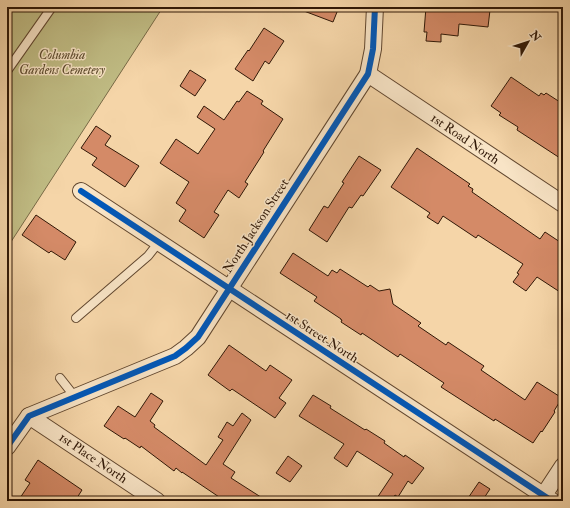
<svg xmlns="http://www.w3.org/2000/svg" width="570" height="508" viewBox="0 0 570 508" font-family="'IM FELL Double Pica',serif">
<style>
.green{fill:#c0bc84;stroke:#786a46}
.building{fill:#d48a67;stroke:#301807}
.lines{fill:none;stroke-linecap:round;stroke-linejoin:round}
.service-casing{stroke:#61472f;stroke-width:10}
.minor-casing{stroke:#61472f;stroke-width:18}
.service{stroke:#f8e4c6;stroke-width:8}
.minor{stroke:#f8e4c6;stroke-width:16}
.cycleway-casing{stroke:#f8e4c6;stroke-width:8}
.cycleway{stroke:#0057b8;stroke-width:6}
.labels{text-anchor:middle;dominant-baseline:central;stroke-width:3;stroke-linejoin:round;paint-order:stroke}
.park-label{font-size:13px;font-style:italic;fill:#5b492c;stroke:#f8e4c6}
.street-label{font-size:13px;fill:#301807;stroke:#f8e4c6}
</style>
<rect width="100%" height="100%" fill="#f5d5a8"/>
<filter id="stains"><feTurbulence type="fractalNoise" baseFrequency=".005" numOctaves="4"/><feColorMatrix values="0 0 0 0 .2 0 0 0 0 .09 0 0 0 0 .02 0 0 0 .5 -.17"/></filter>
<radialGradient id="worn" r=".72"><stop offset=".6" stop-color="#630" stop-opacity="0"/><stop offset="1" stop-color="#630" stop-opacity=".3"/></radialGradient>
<path class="green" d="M 7,7 L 163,7 L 7,248 Z"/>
<g class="building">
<path d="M 297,7 L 339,7 L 333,22 L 296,8 Z"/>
<path d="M 426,7 L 468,7 L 490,10 L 488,27 L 459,24 L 458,36 L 441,34 L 441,42 L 426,41 L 427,32 L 424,32 Z"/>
<path d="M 264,28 L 284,41 L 269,64 L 265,61 L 253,81 L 235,69 L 248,50 L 249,51 Z"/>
<path d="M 190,70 L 206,80 L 195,96 L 180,86 Z"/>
<path d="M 511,77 L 539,96 L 541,93 L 544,95 L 546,93 L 563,104 L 563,160 L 517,130 L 518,127 L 499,115 L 501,113 L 491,106 Z"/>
<path d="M 247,91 L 263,101 L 261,104 L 283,119 L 263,151 L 264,152 L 245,182 L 248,184 L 239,198 L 228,190 L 214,212 L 219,215 L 204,238 L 179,221 L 186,210 L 176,203 L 189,182 L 160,163 L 176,139 L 198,154 L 215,129 L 197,117 L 204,106 L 224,120 L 237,101 L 239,102 Z"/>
<path d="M 96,126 L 111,136 L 105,145 L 139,166 L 125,187 L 92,165 L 97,158 L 81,148 Z"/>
<path d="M 417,148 L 470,184 L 468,186 L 473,189 L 472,192 L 540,239 L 545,232 L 563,244 L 563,294 L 537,277 L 526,291 L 513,282 L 519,274 L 517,273 L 523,264 L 478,235 L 476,238 L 443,216 L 438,224 L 427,217 L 430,213 L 391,187 Z"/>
<path d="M 359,156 L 381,170 L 363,196 L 361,195 L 352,208 L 349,207 L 327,242 L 309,230 L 324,206 L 328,208 L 344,183 L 342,182 Z"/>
<path d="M 36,215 L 76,242 L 65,260 L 51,251 L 49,253 L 22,235 Z"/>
<path d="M 293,253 L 328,276 L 332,270 L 337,273 L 340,269 L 368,287 L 370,285 L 379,291 L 390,289 L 393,304 L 421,323 L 418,326 L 446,345 L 448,342 L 484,366 L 481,370 L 525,400 L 537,382 L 562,398 L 554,411 L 555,412 L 542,432 L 541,431 L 533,443 L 495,419 L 494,421 L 441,387 L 444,383 L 400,354 L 398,357 L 362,333 L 361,335 L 341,322 L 342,320 L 341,320 L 341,319 L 314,301 L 317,297 L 280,273 Z"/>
<path d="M 229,345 L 266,371 L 270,365 L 292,380 L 279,398 L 286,403 L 275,418 L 232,389 L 230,391 L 208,375 Z"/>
<path d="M 151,393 L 163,401 L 150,421 L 155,425 L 154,427 L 206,465 L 223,440 L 218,437 L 227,422 L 233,426 L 242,413 L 251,420 L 223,464 L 235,472 L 231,478 L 267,501 L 225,501 L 182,472 L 182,473 L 176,468 L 174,471 L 141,446 L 140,448 L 125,438 L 124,439 L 104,426 L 118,406 L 135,417 Z"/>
<path d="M 313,395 L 331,406 L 330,408 L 365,430 L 366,429 L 385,441 L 384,443 L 404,457 L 405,455 L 424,468 L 412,484 L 408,481 L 398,497 L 395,495 L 391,501 L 375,501 L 393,474 L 357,451 L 347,467 L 334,458 L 344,444 L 299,416 Z"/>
<path d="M 288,456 L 302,466 L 290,482 L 276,473 Z"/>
<path d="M 38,460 L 82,490 L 75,501 L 18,501 L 30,483 L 25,480 Z"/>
<path d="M 479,482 L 490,489 L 482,501 L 466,501 Z"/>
</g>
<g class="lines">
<g class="service-casing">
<g id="service">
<path d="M 7,71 L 52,7"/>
<path d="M 76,318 L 148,256 L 159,242"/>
<path d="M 60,378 L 75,397"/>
</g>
</g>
<g class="minor-casing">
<g id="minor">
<path d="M 368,74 L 563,204"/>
<path d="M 81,191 L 552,501"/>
<path d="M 29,416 L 157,501"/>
<path d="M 7,447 L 29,416 L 175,356 L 186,348 L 198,337 L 368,74 L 373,49 L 375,7"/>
<path d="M 540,501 L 563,466"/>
</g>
</g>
<use href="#service" class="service"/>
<use href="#minor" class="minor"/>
<g class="cycleway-casing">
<g id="cycleway">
<path d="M 81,191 L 552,501"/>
<path d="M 7,447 L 29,416 L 175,356 L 186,348 L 198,337 L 368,74 L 373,49 L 375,7"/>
</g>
</g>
<use href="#cycleway" class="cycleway"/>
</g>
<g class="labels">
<g class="park-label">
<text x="62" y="55">Columbia<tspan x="62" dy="15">Gardens Cemetery</tspan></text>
</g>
<g class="street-label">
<text transform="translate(465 139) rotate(34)">1st Road North</text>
<text transform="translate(256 226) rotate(-57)">North Jackson Street</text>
<text transform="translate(322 337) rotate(33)">1st Street North</text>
<text transform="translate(93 458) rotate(34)">1st Place North</text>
</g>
</g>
<rect width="570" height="508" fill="none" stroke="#f5d5a8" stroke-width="24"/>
<rect x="8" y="8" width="554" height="492" fill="none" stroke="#301807" stroke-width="2"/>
<rect x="12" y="12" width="546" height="484" fill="none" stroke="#301807"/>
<g transform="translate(528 42) rotate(51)" stroke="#f8e4c6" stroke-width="3" paint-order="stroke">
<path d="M0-3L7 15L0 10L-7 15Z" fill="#301807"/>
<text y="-6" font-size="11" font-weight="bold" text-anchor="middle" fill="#301807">N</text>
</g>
<rect width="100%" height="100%" filter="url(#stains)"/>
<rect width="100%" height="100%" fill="url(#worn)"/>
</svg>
